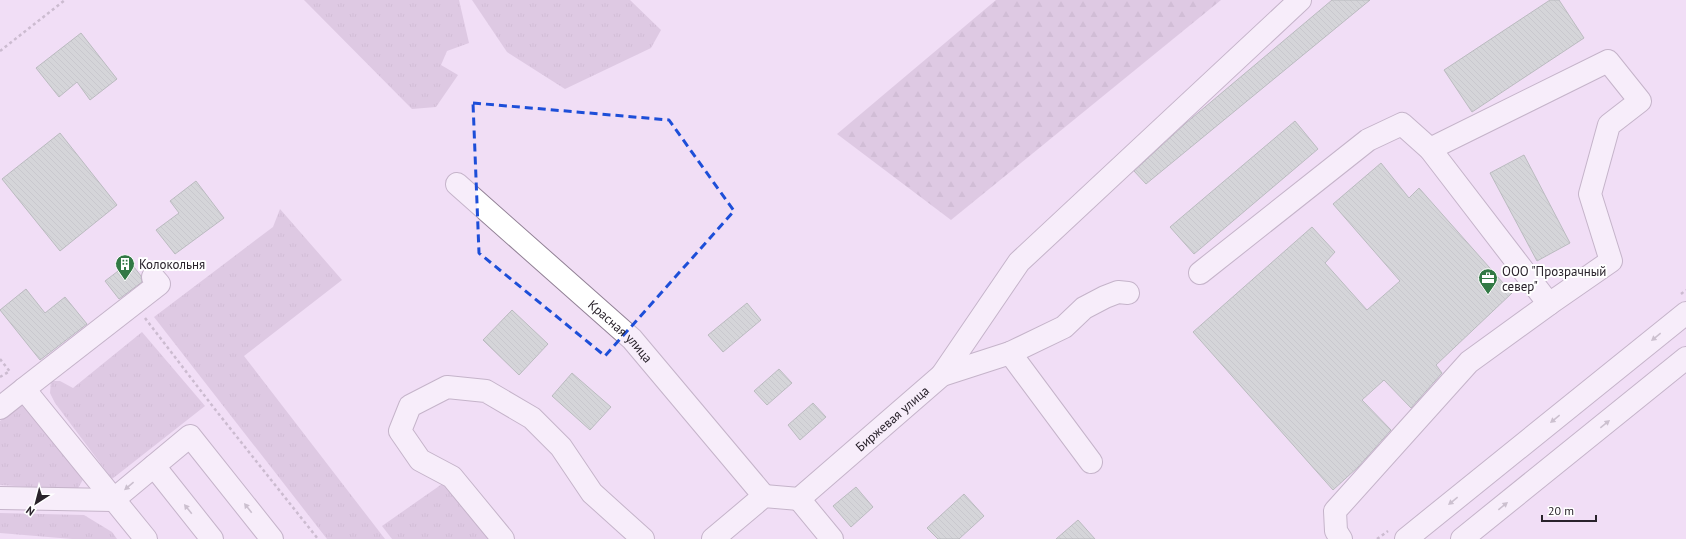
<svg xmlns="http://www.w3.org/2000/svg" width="1686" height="539" viewBox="0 0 1686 539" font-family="'PT Sans',sans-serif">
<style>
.grass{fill:url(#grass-tufts)}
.forest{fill:url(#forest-firs)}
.building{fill:url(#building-back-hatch);stroke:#798f7d}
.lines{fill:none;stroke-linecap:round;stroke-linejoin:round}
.minor-casing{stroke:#918095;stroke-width:24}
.major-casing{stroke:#918095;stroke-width:24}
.path{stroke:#9f91a2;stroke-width:2.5;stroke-dasharray:3 3;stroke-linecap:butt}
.minor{stroke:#fff;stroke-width:22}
.major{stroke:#fff;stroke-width:22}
.oneway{fill:#9f9ca0}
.marked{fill:none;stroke:#1d4ed8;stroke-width:3;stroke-dasharray:8 5;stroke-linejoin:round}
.labels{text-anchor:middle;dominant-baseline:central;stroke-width:4;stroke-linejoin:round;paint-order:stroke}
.poi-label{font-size:13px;fill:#29222b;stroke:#fff;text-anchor:start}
.street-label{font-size:13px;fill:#29222b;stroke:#fff}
</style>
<defs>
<pattern id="grass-tufts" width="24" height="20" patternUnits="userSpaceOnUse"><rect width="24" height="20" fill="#c8afcd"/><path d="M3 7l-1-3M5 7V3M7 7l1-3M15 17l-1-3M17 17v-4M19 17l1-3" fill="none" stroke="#ac96b0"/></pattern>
<pattern id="forest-firs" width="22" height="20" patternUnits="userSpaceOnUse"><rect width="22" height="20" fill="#c8afcd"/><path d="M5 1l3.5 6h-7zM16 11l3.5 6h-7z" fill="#ac96b0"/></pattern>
<pattern id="building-back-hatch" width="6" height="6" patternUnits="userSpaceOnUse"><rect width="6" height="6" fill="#b3cab7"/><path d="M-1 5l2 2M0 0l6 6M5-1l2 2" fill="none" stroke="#9aad9e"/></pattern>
</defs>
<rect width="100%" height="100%" fill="#f1def5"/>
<g class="grass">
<path d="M 304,0 L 459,0 L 469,43 L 447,51 L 441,65 L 458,75 L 436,107 L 412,109 Z"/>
<path d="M 472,0 L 630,0 L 661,30 L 651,48 L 565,89 L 507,52 Z"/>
<path d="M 280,209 L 342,280 L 244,356 L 385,539 L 327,539 L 154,317 L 273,227 Z"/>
<path d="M 142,332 L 205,406 L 112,479 L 55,403 L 50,393 L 51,381 L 60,381 L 73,388 Z"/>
<path d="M 26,401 L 85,476 L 77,490 L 0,485 L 0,421 Z"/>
<path d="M 452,477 L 503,539 L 392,539 L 382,526 Z"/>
<path d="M 0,513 L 84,515 L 112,532 L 117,539 L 72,539 L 0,533 Z"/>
</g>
<path class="forest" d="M 996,0 L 1221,0 L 951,220 L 837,134 Z"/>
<g class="building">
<path d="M 1332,0 L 1370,0 L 1146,184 L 1134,171 L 1186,123 Z"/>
<path d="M 1550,0 L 1559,0 L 1584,38 L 1472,112 L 1444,70 Z"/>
<path d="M 81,33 L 117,79 L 90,100 L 77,82 L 59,97 L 36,68 Z"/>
<path d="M 1295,121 L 1318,149 L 1194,254 L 1170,227 Z"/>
<path d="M 60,133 L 117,205 L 60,251 L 2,179 Z"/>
<path d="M 1524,155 L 1570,243 L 1537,261 L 1490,173 Z"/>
<path d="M 1381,163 L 1409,198 L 1419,188 L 1512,293 L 1436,365 L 1442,373 L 1411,408 L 1384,380 L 1362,400 L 1391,430 L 1358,467 L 1333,490 L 1193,332 L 1312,227 L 1335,252 L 1325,263 L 1367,310 L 1400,281 L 1333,204 Z"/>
<path d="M 196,181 L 224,218 L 175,254 L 156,230 L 179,213 L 170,201 Z"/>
<path d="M 130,262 L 141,276 L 142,282 L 119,299 L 105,281 Z"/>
<path d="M 26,289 L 45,313 L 65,297 L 87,324 L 40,360 L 0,310 Z"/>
<path d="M 747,303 L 761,320 L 723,352 L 708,335 Z"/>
<path d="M 512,310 L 548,344 L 519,375 L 483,340 Z"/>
<path d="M 779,369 L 792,383 L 767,405 L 754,391 Z"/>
<path d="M 572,373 L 611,407 L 590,430 L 552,396 Z"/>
<path d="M 813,403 L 826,417 L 800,440 L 788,425 Z"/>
<path d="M 856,487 L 873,507 L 851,527 L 833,506 Z"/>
<path d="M 964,494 L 984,516 L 959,539 L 938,539 L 927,528 Z"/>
<path d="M 1078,520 L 1095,539 L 1056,539 Z"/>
</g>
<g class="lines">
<g class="minor-casing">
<g id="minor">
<path d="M 1430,149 L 1608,61 L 1640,101 L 1609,125 L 1590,194 L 1611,261 L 1549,304"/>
<path id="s1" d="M 457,184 L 632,339 L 764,496"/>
<path d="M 1200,273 L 1368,140 L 1402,124 L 1430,149 L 1549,304 L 1469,362 L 1335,511 L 1336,531 L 1341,539"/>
<path d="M 1010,353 L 1091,462"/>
<path d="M 942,375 L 1019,262 L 1300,0"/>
<path d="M 24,389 L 159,284 L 153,277"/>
<path d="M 0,408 L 24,389 L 146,539"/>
<path d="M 154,466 L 212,539"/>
<path d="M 0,498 L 113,500 L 190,436 L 272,539"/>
<path d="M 799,499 L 832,539"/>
<path d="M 503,539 L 452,477 L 420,460 L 400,431 L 410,406 L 447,387 L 486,391 L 532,418 L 561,447 L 592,493 L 643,539"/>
<path id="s2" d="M 713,539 L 764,496 L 799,499 L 942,375 L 1010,353 L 1064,327 L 1084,308 L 1105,297 L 1118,292 L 1128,293"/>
</g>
</g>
<g class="major-casing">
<g id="major">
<path d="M 1406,539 L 1686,313"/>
<path d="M 1462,539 L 1686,358"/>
</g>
</g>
<g class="path">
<path d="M 0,51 L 65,0"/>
<path d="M 1681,294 L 1686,290"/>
<path d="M 145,318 L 214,408 L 318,539"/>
<path d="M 0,359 L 11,373"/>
<path d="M 0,377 L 10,371"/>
<path d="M 1377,539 L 1388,531"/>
</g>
<use href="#minor" class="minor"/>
<use href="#major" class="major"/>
</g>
<defs><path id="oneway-solid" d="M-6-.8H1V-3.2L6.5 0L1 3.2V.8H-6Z"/></defs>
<g class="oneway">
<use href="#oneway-solid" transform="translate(1656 337) rotate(141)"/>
<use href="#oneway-solid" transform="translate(1555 419) rotate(141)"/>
<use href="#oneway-solid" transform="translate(1605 424) rotate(-39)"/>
<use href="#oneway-solid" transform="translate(129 486) rotate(140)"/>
<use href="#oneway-solid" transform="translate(1453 501) rotate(141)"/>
<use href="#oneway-solid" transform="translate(1503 506) rotate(-39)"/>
<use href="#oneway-solid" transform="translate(248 508) rotate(-128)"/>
<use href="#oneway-solid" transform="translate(188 509) rotate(-129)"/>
</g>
<path d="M0 0H1686V539H0ZM 473,103 L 669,120 L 734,211 L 605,356 L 479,253 Z" fill="#f1def5" fill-opacity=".55" fill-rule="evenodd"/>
<path class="marked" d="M 473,103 L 669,120 L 734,211 L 605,356 L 479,253 Z"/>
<defs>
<g id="building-pin" transform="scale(1)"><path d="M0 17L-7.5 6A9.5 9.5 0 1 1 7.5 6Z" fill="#327945" stroke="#fff"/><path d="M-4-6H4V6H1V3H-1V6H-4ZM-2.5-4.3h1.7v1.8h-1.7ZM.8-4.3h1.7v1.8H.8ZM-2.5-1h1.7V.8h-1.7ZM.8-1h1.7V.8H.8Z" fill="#fff"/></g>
<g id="office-pin" transform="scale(1)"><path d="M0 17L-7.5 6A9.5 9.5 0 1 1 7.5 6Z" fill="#327945" stroke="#fff"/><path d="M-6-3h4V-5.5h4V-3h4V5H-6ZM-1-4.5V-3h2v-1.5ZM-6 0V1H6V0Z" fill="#fff"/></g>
</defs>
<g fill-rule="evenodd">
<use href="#building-pin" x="125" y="264"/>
<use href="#office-pin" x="1488" y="278"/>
</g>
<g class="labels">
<g class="poi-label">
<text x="139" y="264">Колокольня</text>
<text x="1502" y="271">ООО "Прозрачный<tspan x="1502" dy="15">север"</tspan></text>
</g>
<g class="street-label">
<text stroke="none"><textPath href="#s1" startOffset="220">Красная улица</textPath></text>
<text stroke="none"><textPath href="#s2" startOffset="225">Биржевая улица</textPath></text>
</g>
</g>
<g transform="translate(36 503) rotate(216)" stroke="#ffffff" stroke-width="3" paint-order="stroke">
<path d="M0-3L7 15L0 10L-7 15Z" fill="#29222b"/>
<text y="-6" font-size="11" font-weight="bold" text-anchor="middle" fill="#29222b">N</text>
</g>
<path d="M1542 515v6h54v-6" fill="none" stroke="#29222b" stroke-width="2"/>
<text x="1548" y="515" font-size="12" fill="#29222b" stroke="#ffffff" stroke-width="3" paint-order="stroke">20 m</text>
</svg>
